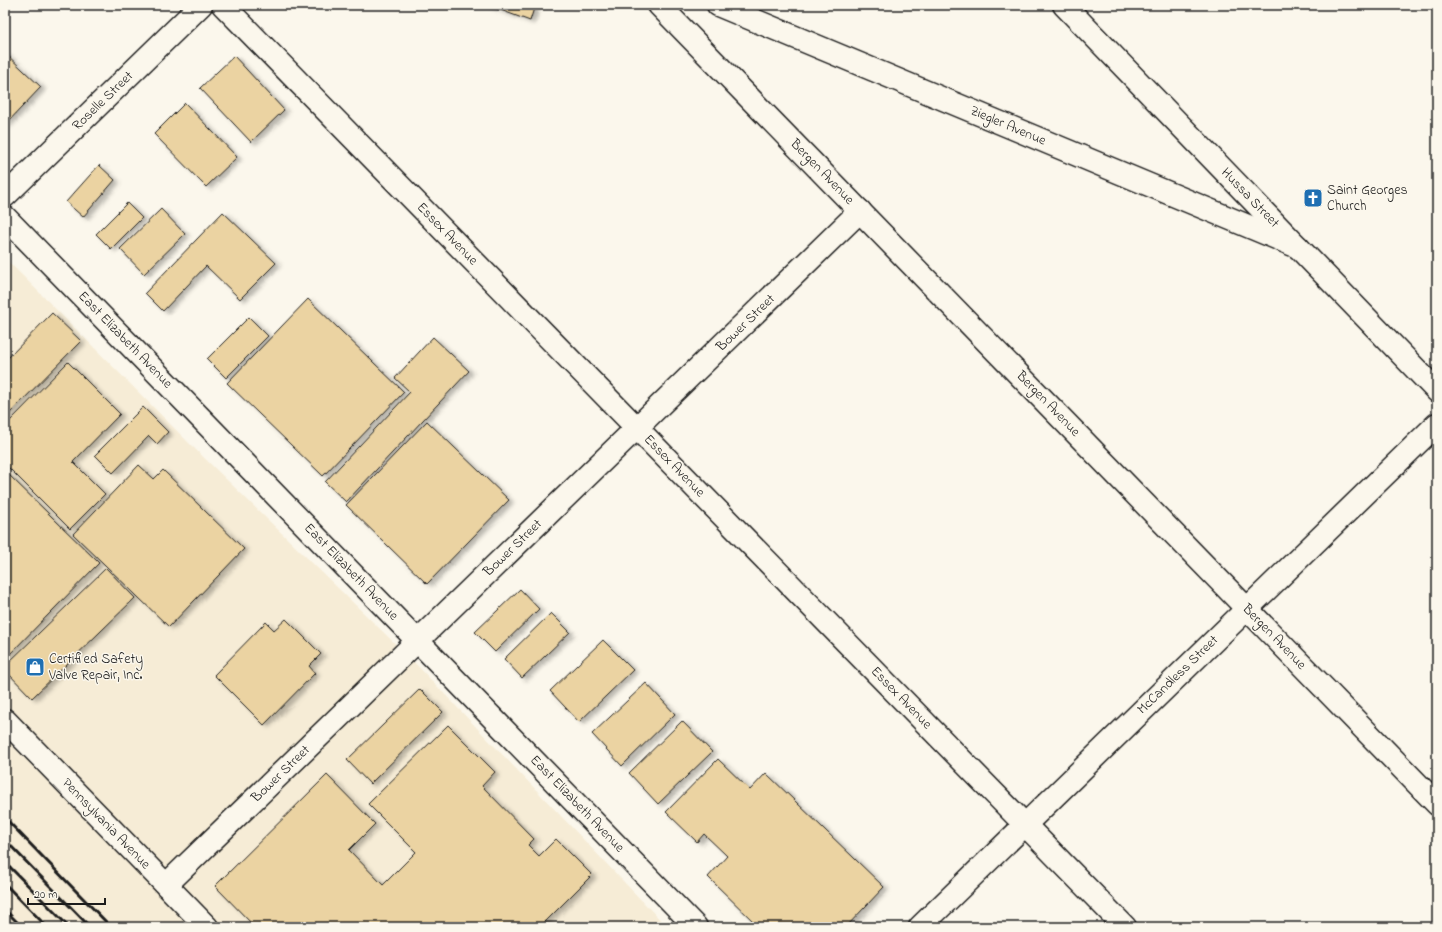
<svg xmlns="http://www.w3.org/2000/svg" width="1442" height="932" viewBox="0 0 1442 932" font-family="'Indie Flower',sans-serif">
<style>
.built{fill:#f6ecd6}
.building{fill:#ebd3a2;stroke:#1c1c1c;filter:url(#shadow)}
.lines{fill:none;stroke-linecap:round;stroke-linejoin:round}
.minor-casing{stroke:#1c1c1c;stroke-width:25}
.tertiary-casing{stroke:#1c1c1c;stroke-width:25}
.minor{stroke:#fbf7ec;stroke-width:22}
.tertiary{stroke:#fbf7ec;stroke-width:22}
.rail{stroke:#1c1c1c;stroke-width:3}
.labels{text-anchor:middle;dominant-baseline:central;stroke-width:3;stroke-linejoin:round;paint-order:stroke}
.street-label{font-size:14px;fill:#1c1c1c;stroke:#fbf7ec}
.poi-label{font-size:14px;fill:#1c1c1c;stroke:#fbf7ec;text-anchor:start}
</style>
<defs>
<filter id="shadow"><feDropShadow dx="4.5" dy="2.5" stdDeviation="2" flood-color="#0004"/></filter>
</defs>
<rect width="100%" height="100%" fill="#fbf7ec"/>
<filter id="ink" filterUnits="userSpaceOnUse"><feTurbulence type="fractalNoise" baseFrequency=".025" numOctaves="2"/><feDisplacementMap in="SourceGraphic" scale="8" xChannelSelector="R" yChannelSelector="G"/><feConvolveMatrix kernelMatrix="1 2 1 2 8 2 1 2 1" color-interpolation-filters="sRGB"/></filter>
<g filter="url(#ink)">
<path class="built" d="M 5,258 L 191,445 L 413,661 L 667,927 L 5,927 Z"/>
<g class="building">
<path d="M 487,5 L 535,5 L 530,21 Z"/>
<path d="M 5,53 L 41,87 L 5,125 Z"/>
<path d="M 234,56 L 284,110 L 251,142 L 200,88 Z"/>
<path d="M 185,103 L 237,157 L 206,187 L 154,134 Z"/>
<path d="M 99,165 L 115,180 L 83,217 L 66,202 Z"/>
<path d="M 127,203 L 142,218 L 111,249 L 96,234 Z"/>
<path d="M 161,209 L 185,234 L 144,274 L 120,249 Z"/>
<path d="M 223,212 L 276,263 L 240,299 L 206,266 L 163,311 L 145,293 Z"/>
<path d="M 308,299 L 404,392 L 323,476 L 227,383 Z"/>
<path d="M 52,313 L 81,341 L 5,418 L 5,361 Z"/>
<path d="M 249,317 L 268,336 L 226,378 L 207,359 Z"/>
<path d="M 433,337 L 469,371 L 346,502 L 325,482 L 410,392 L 395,378 Z"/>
<path d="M 68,362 L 120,414 L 73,462 L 105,494 L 70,529 L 5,464 L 5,426 Z"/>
<path d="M 143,407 L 168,432 L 157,444 L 149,436 L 113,473 L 95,455 Z"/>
<path d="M 427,421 L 509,500 L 427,584 L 346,505 Z"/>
<path d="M 139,465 L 154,479 L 163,470 L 244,549 L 169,627 L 73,534 Z"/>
<path d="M 5,471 L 99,563 L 5,659 Z"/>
<path d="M 106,568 L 135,598 L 32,698 L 5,670 L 5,666 Z"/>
<path d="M 520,589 L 539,609 L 495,652 L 475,632 Z"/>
<path d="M 551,613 L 570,632 L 522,678 L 504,659 Z"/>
<path d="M 286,619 L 321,654 L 309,666 L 315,673 L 264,725 L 214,675 L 266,622 L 274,630 Z"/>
<path d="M 603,640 L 633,670 L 579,722 L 550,691 Z"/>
<path d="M 646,683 L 675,714 L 622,766 L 592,734 Z"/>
<path d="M 420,689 L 443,712 L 370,784 L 347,760 Z"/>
<path d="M 682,721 L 712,752 L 658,804 L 629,773 Z"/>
<path d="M 448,725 L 495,772 L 482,786 L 534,839 L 528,845 L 539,856 L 556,839 L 592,875 L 540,927 L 255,927 L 215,886 L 327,775 L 375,824 L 349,850 L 383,885 L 416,852 L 368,804 Z"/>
<path d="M 718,759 L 750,790 L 766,773 L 884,887 L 846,927 L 759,927 L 708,877 L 727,856 L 704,834 L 697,842 L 666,812 Z"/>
</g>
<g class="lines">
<g class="minor-casing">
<g id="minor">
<path d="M 223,5 L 1125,927"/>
<path d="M 659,5 L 1437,804"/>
<path d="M 718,5 L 1298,247"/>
<path d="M 1064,5 L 1437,391"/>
<path d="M 5,720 L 207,927"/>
<path d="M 166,885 L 860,211"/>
<path d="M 920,927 L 1437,424"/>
</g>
</g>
<g class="tertiary-casing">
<g id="tertiary">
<path d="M 5,196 L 201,5"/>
<path d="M 5,217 L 696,927"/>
</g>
</g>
<use href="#minor" class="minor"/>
<use href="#tertiary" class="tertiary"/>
<g class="rail">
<path d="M 5,818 L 111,927"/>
<path d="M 5,840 L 90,927"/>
<path d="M 5,862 L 69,927"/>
<path d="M 5,884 L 47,927"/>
<path d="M 5,910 L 22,927"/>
</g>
</g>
</g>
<defs>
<g id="church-square" transform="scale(1)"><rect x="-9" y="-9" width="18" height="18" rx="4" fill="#1f6fb2" stroke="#fbf7ec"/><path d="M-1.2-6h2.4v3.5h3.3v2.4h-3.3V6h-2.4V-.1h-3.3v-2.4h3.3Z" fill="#fff"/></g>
<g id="shop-square" transform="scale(1)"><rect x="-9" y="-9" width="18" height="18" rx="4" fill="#1f6fb2" stroke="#fbf7ec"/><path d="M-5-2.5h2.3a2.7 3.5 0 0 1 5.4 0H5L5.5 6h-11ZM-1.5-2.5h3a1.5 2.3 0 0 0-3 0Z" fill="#fff"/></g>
</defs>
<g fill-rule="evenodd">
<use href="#church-square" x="1313" y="198"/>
<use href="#shop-square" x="35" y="667"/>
</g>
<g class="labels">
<g class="street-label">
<text transform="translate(103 101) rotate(-44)">Roselle Street</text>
<text transform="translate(1008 126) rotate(23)">Ziegler Avenue</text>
<text transform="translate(822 172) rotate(46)">Bergen Avenue</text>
<text transform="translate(1250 198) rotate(46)">Hussa Street</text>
<text transform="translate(447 234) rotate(46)">Essex Avenue</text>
<text transform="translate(746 323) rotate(-44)">Bower Street</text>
<text transform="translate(125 340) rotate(46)">East Elizabeth Avenue</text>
<text transform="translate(1048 404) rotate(46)">Bergen Avenue</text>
<text transform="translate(674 466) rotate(46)">Essex Avenue</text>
<text transform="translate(513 548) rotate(-44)">Bower Street</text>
<text transform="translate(351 572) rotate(46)">East Elizabeth Avenue</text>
<text transform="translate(1274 637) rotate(46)">Bergen Avenue</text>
<text transform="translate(1178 675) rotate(-44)">McCandless Street</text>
<text transform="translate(901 698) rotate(46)">Essex Avenue</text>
<text transform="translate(281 774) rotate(-44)">Bower Street</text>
<text transform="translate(577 804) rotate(46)">East Elizabeth Avenue</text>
<text transform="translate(106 824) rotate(46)">Pennsylvania Avenue</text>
</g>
<g class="poi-label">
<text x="1327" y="190">Saint Georges<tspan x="1327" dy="16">Church</tspan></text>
<text x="49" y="659">Certified Safety<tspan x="49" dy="16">Valve Repair, Inc.</tspan></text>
</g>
</g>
<rect width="1442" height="932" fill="none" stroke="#fbf7ec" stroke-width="20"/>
<rect x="10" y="10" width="1422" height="912" fill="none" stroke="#1c1c1c" stroke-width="1.5" filter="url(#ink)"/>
<path d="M28 898v6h77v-6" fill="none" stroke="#1c1c1c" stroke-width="2"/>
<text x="34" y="898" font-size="12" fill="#1c1c1c" stroke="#fbf7ec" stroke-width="3" paint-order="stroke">20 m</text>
</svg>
